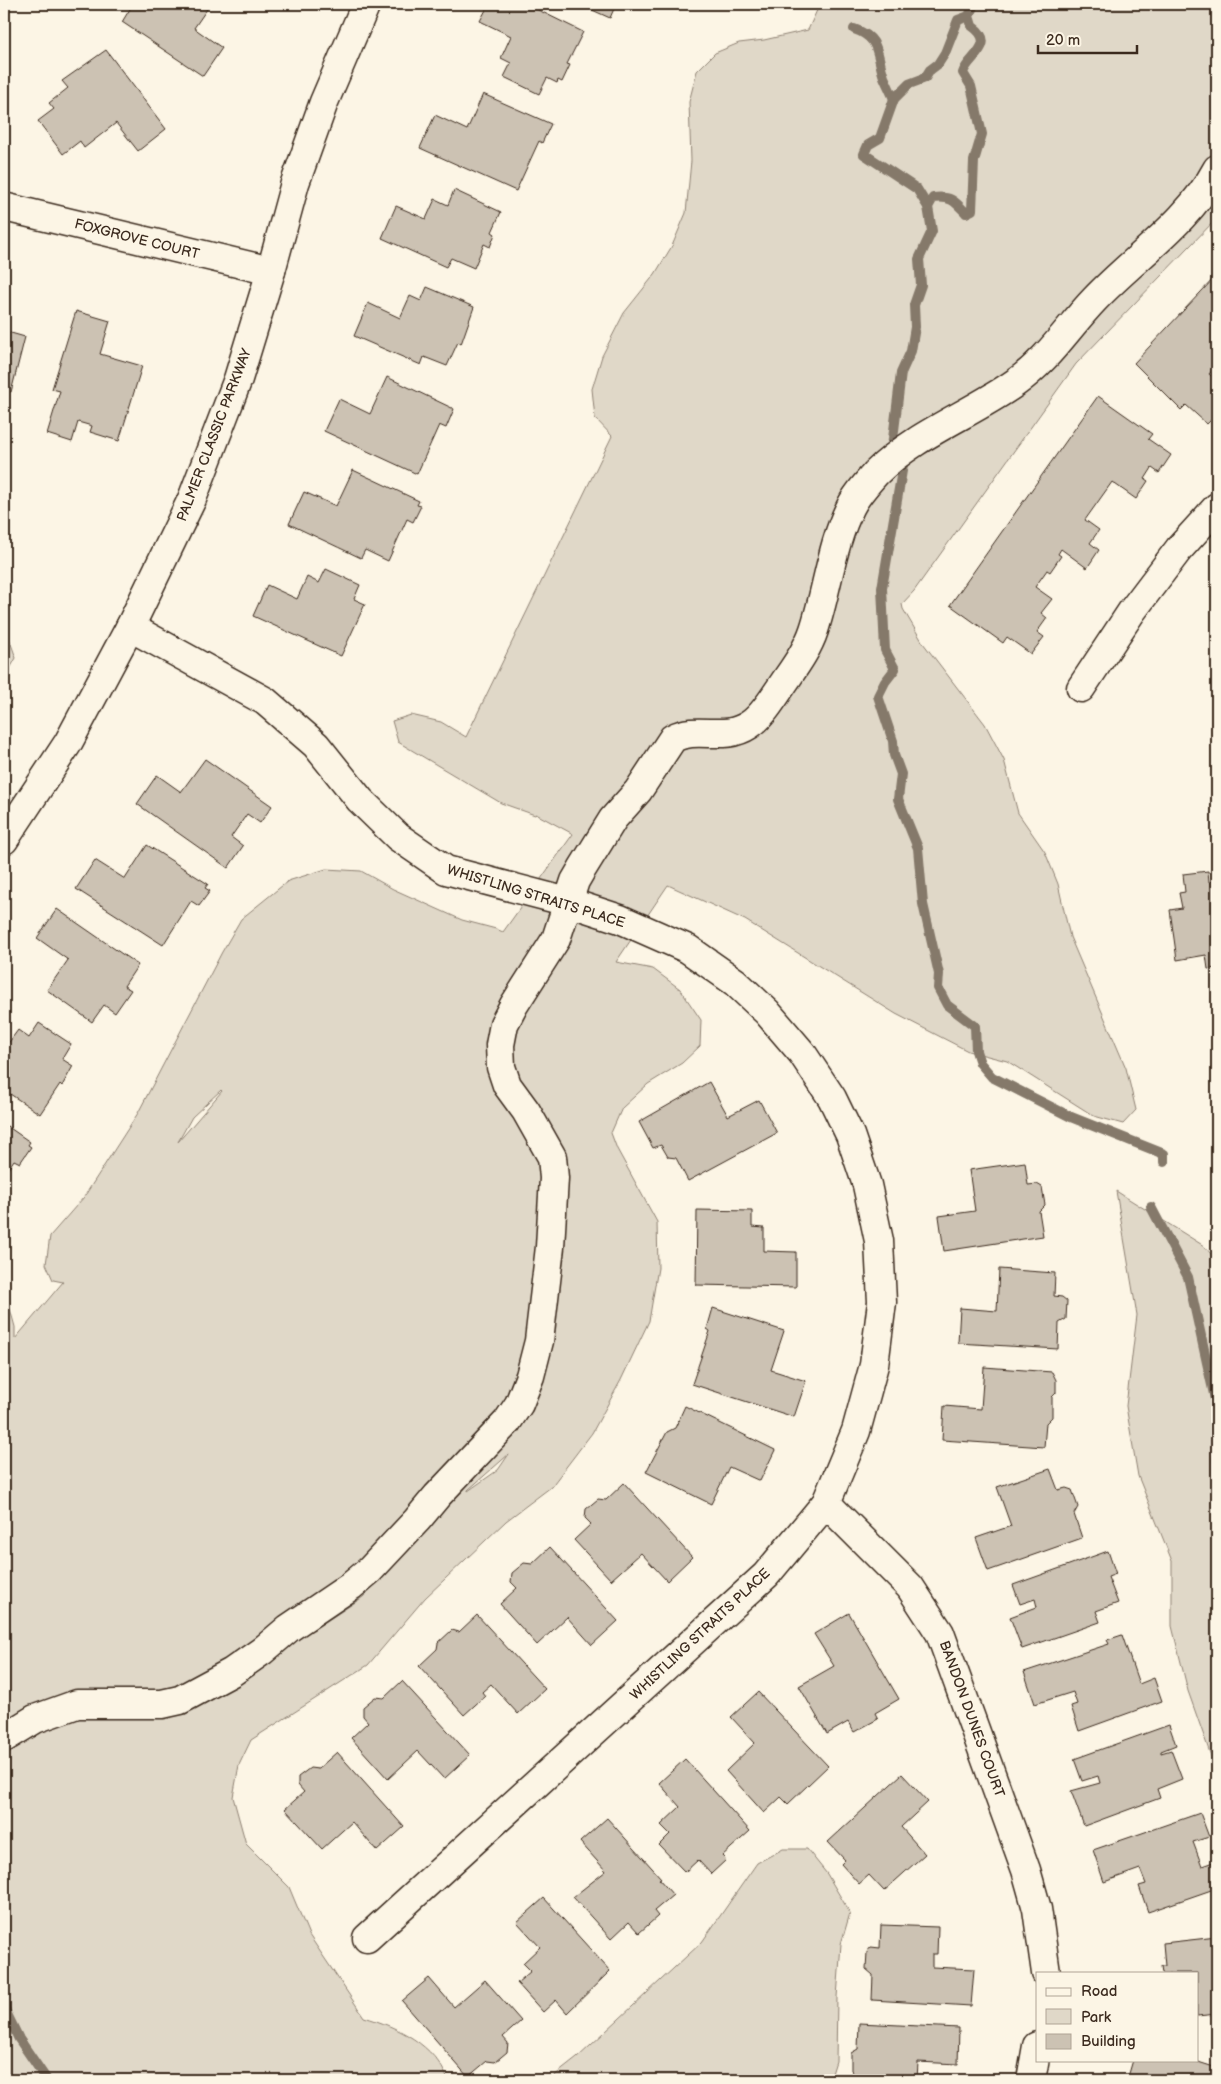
<svg xmlns="http://www.w3.org/2000/svg" width="1221" height="2084" viewBox="0 0 1221 2084" font-family="'Balsamiq Sans',sans-serif">
<style>
.green{fill:#e0d8c8;stroke:#8e8173;fill-rule:evenodd}
.lines{fill:none;stroke-linecap:round;stroke-linejoin:round}
.stream{stroke:#85796b;stroke-width:10}
.building{fill:#ccc2b3;stroke:#3b2a1e}
.minor-casing{stroke:#3b2a1e;stroke-width:31}
.minor{stroke:#fcf5e5;stroke-width:28}
.labels{text-anchor:middle;dominant-baseline:central;stroke-width:4;stroke-linejoin:round;paint-order:stroke}
.street-label{font-size:14px;fill:#3b2a1e;stroke:#fcf5e5}
</style>
<rect width="100%" height="100%" fill="#fcf5e5"/>
<filter id="ink" filterUnits="userSpaceOnUse"><feTurbulence type="fractalNoise" baseFrequency=".02" numOctaves="2"/><feDisplacementMap in="SourceGraphic" scale="10" xChannelSelector="R" yChannelSelector="G"/><feConvolveMatrix kernelMatrix="1 2 1 2 8 2 1 2 1" color-interpolation-filters="sRGB"/></filter>
<g filter="url(#ink)">
<g class="green">
<path d="M 816,4 L 1217,4 L 1217,218 L 1076,364 L 914,591 L 902,604 L 903,609 L 923,643 L 985,724 L 1004,760 L 1018,813 L 1045,852 L 1058,884 L 1070,937 L 1126,1068 L 1136,1110 L 1123,1124 L 1094,1116 L 1007,1061 L 968,1051 L 896,1014 L 745,920 L 668,885 L 616,962 L 653,969 L 680,989 L 701,1020 L 700,1046 L 682,1063 L 648,1084 L 622,1108 L 611,1133 L 617,1149 L 657,1222 L 658,1268 L 649,1321 L 621,1380 L 592,1433 L 551,1487 L 506,1521 L 425,1598 L 368,1665 L 251,1740 L 239,1765 L 233,1797 L 246,1844 L 289,1887 L 309,1935 L 364,2017 C 398,2027 435,2045 448,2080 L 4,2080 L 4,1309 L 10,1309 L 15,1327 L 15,1339 L 63,1282 L 53,1280 L 46,1264 L 50,1236 L 84,1197 L 138,1113 L 222,952 L 241,919 L 288,881 L 326,869 L 361,871 L 393,889 L 462,920 L 496,929 L 503,932 L 573,834 L 536,814 L 535,815 L 501,803 L 398,742 L 392,721 L 411,715 L 441,722 L 466,737 L 612,436 L 595,418 L 592,389 L 602,356 L 624,313 L 655,274 L 672,246 L 686,213 L 691,161 L 689,102 L 697,71 L 715,53 L 739,43 L 764,40 L 808,30 L 818,8 ZM 221,1090 L 222,1091 L 178,1142 L 192,1117 ZM 509,1454 L 498,1470 L 468,1491 L 468,1490 ZM 435,1521 L 363,1597 L 313,1630 Z"/>
<path d="M 4,624 L 16,658 L 4,679 Z"/>
<path d="M 1116,1191 L 1204,1246 L 1217,1261 L 1217,1773 L 1188,1691 L 1172,1626 L 1172,1561 L 1138,1476 L 1126,1406 L 1137,1315 Z"/>
<path d="M 783,1849 L 807,1849 L 827,1874 L 850,1913 L 841,1944 L 837,1997 L 836,2061 L 830,2080 L 549,2080 L 577,2058 L 702,1942 L 757,1863 Z"/>
</g>
<g class="lines">
<g class="stream">
<path d="M 974,4 L 969,16 L 972,26 C 999,45 967,57 963,73 L 971,86 L 982,134 L 974,161 L 972,210 L 966,213 C 954,200 951,196 933,198 L 928,207 L 932,231 L 919,259 L 921,285 L 914,305 L 915,327 L 911,351 L 901,373 L 892,447 L 903,465 L 882,588 L 885,650 L 895,669 L 885,682 L 878,696 L 893,741 L 894,755 L 901,774 L 898,799 L 918,848 L 923,904 L 939,974 L 938,988 L 947,1005 L 975,1026 L 976,1051 L 980,1063 L 992,1077 L 1071,1117 L 1164,1154 L 1164,1162"/>
<path d="M 854,29 C 881,38 876,54 884,77 C 887,84 891,92 894,99"/>
<path d="M 928,207 L 917,189 L 864,154 L 868,145 L 880,138 L 894,99 L 909,84 L 925,78 L 930,70 L 938,64 L 945,53 L 958,20 L 969,16"/>
<path d="M 1151,1207 L 1188,1277 L 1217,1408"/>
<path d="M 1217,1458 L 1217,1461"/>
<path d="M 4,2008 L 19,2039 L 47,2080"/>
</g>
</g>
<g class="building">
<path d="M 133,4 L 200,4 L 207,9 L 194,28 L 222,48 L 203,76 L 122,22 Z"/>
<path d="M 489,4 L 526,4 L 583,32 L 567,64 L 570,65 L 562,82 L 558,80 L 557,83 L 547,78 L 539,94 L 504,77 L 511,63 L 501,58 L 511,36 L 480,21 Z"/>
<path d="M 579,4 L 616,4 L 610,18 Z"/>
<path d="M 106,50 L 166,129 L 138,151 L 116,123 L 84,148 L 80,141 L 63,154 L 38,121 L 54,109 L 49,103 L 68,88 L 62,81 Z"/>
<path d="M 483,94 L 551,124 L 542,143 L 539,141 L 516,191 L 420,148 L 435,115 L 467,130 Z"/>
<path d="M 454,190 L 501,212 L 492,232 L 495,234 L 490,247 L 484,244 L 474,268 L 451,258 L 446,267 L 382,238 L 396,206 L 426,219 L 435,199 L 448,205 Z"/>
<path d="M 1217,275 L 1217,365 L 1209,374 L 1217,381 L 1217,414 L 1207,424 L 1186,405 L 1181,410 L 1134,363 Z"/>
<path d="M 427,287 L 474,307 L 461,344 L 458,342 L 447,366 L 424,357 L 421,365 L 354,336 L 368,303 L 400,318 L 410,296 L 421,301 Z"/>
<path d="M 76,311 L 110,321 L 100,354 L 142,366 L 119,441 L 90,432 L 92,426 L 78,422 L 72,442 L 47,434 L 60,391 L 52,389 Z"/>
<path d="M 4,331 L 25,337 L 11,392 L 4,390 Z"/>
<path d="M 387,377 L 454,409 L 446,428 L 439,425 L 417,474 L 324,431 L 339,399 L 370,414 Z"/>
<path d="M 1098,396 L 1152,434 L 1148,439 L 1171,455 L 1159,473 L 1152,468 L 1145,479 L 1148,481 L 1136,499 L 1112,482 L 1085,520 L 1099,530 L 1090,543 L 1099,550 L 1087,568 L 1061,549 L 1058,554 L 1061,556 L 1050,572 L 1047,570 L 1035,587 L 1052,599 L 1041,613 L 1047,618 L 1037,632 L 1044,637 L 1031,654 L 1007,637 L 1003,643 L 950,605 Z"/>
<path d="M 353,470 L 419,501 L 417,505 L 421,506 L 413,522 L 407,519 L 388,561 L 365,550 L 361,558 L 289,524 L 304,492 L 336,506 Z"/>
<path d="M 326,569 L 360,585 L 354,599 L 365,604 L 341,656 L 253,616 L 267,585 L 297,599 L 307,577 L 319,583 Z"/>
<path d="M 205,759 L 272,806 L 260,823 L 247,814 L 231,837 L 243,846 L 228,868 L 137,804 L 157,775 L 181,792 Z"/>
<path d="M 147,845 L 208,884 L 205,888 L 210,891 L 199,906 L 191,901 L 163,945 L 76,889 L 95,860 L 125,879 Z"/>
<path d="M 1208,871 L 1209,882 L 1217,881 L 1217,968 L 1208,969 L 1206,955 L 1177,960 L 1170,910 L 1182,908 L 1179,893 L 1185,892 L 1183,874 Z"/>
<path d="M 57,909 L 138,965 L 124,986 L 131,990 L 115,1013 L 104,1005 L 92,1022 L 47,990 L 68,960 L 37,938 Z"/>
<path d="M 39,1023 L 71,1044 L 62,1059 L 73,1066 L 62,1086 L 60,1084 L 40,1114 L 4,1090 L 4,1049 L 18,1030 L 29,1038 Z"/>
<path d="M 709,1082 L 728,1116 L 759,1100 L 777,1133 L 688,1181 L 676,1158 L 668,1157 L 661,1145 L 653,1148 L 639,1122 Z"/>
<path d="M 4,1124 L 30,1142 L 28,1145 L 31,1147 L 20,1163 L 14,1160 L 4,1175 Z"/>
<path d="M 1025,1162 L 1028,1185 L 1037,1184 L 1042,1187 L 1045,1205 L 1039,1211 L 1043,1236 L 944,1251 L 939,1216 L 975,1211 L 969,1170 Z"/>
<path d="M 697,1210 L 752,1211 L 752,1227 L 764,1228 L 764,1251 L 796,1252 L 796,1287 L 696,1285 Z"/>
<path d="M 999,1269 L 1055,1273 L 1054,1296 L 1062,1297 L 1067,1301 L 1066,1319 L 1059,1323 L 1058,1349 L 958,1343 L 960,1308 L 997,1311 Z"/>
<path d="M 713,1308 L 784,1331 L 771,1370 L 806,1381 L 794,1417 L 692,1384 L 710,1331 L 707,1329 Z"/>
<path d="M 984,1367 L 1052,1372 L 1056,1380 L 1056,1393 L 1052,1397 L 1052,1417 L 1046,1423 L 1044,1447 L 942,1440 L 944,1406 L 981,1409 Z"/>
<path d="M 685,1406 L 775,1450 L 760,1481 L 729,1467 L 711,1504 L 646,1472 L 667,1432 L 675,1428 Z"/>
<path d="M 1050,1469 L 1058,1490 L 1066,1488 L 1072,1490 L 1078,1507 L 1074,1514 L 1082,1538 L 988,1571 L 976,1538 L 1011,1526 L 997,1487 Z"/>
<path d="M 624,1483 L 692,1557 L 667,1581 L 641,1553 L 611,1580 L 574,1540 L 591,1524 L 585,1518 L 586,1509 L 598,1499 L 606,1500 Z"/>
<path d="M 550,1547 L 618,1621 L 592,1645 L 567,1617 L 537,1645 L 500,1604 L 517,1588 L 511,1582 L 512,1573 L 524,1563 L 532,1564 Z"/>
<path d="M 1108,1551 L 1116,1574 L 1108,1577 L 1118,1603 L 1096,1611 L 1100,1622 L 1022,1649 L 1010,1617 L 1037,1607 L 1035,1599 L 1020,1604 L 1013,1585 Z"/>
<path d="M 849,1613 L 899,1699 L 875,1713 L 878,1719 L 854,1732 L 848,1722 L 827,1734 L 799,1686 L 834,1666 L 814,1634 Z"/>
<path d="M 477,1615 L 545,1689 L 518,1714 L 491,1684 L 482,1692 L 485,1696 L 464,1715 L 419,1666 L 437,1649 L 438,1643 L 452,1630 L 459,1632 Z"/>
<path d="M 1122,1635 L 1139,1684 L 1154,1678 L 1162,1701 L 1079,1731 L 1071,1706 L 1077,1704 L 1073,1692 L 1035,1704 L 1024,1672 L 1109,1644 L 1107,1640 Z"/>
<path d="M 402,1681 L 470,1755 L 444,1779 L 418,1751 L 388,1779 L 351,1738 L 368,1722 L 363,1716 L 363,1707 L 375,1697 L 384,1698 Z"/>
<path d="M 758,1692 L 828,1766 L 788,1804 L 781,1797 L 764,1813 L 726,1771 L 755,1743 L 731,1717 Z"/>
<path d="M 1169,1725 L 1176,1745 L 1161,1751 L 1161,1753 L 1171,1750 L 1182,1779 L 1157,1789 L 1160,1798 L 1084,1826 L 1071,1791 L 1100,1783 L 1098,1776 L 1082,1781 L 1074,1759 Z"/>
<path d="M 337,1752 L 404,1827 L 377,1851 L 352,1822 L 322,1849 L 285,1809 L 304,1792 L 298,1785 L 298,1777 L 310,1768 L 318,1769 Z"/>
<path d="M 685,1759 L 750,1831 L 722,1856 L 726,1860 L 711,1874 L 698,1860 L 685,1872 L 659,1845 L 670,1834 L 661,1825 L 680,1807 L 659,1783 Z"/>
<path d="M 902,1774 L 928,1802 L 901,1827 L 925,1854 L 884,1891 L 869,1875 L 859,1884 L 841,1864 L 845,1860 L 828,1842 Z"/>
<path d="M 1200,1813 L 1209,1837 L 1193,1842 L 1202,1866 L 1216,1861 L 1217,1888 L 1148,1912 L 1139,1886 L 1146,1884 L 1140,1869 L 1104,1882 L 1093,1850 Z"/>
<path d="M 607,1818 L 661,1878 L 659,1879 L 673,1895 L 654,1911 L 658,1916 L 639,1933 L 629,1922 L 611,1939 L 573,1897 L 606,1871 L 580,1842 Z"/>
<path d="M 544,1898 L 610,1971 L 567,2013 L 556,2000 L 543,2012 L 517,1983 L 531,1971 L 523,1963 L 540,1947 L 517,1922 Z"/>
<path d="M 881,1925 L 938,1927 L 937,1954 L 932,1954 L 932,1967 L 974,1969 L 971,2006 L 872,2000 L 873,1975 L 866,1969 L 867,1952 L 871,1947 L 880,1948 Z"/>
<path d="M 1217,1937 L 1217,2014 L 1197,2016 L 1197,1973 L 1162,1973 L 1161,1966 L 1165,1966 L 1163,1943 Z"/>
<path d="M 429,1978 L 454,2007 L 485,1980 L 521,2021 L 503,2037 L 508,2043 L 507,2052 L 495,2062 L 487,2061 L 468,2077 L 402,2001 Z"/>
<path d="M 859,2023 L 959,2028 L 958,2064 L 918,2062 L 917,2080 L 864,2080 L 864,2076 L 855,2075 L 851,2070 L 851,2053 L 858,2049 Z"/>
<path d="M 1133,2060 L 1192,2060 L 1217,2068 L 1217,2080 L 1137,2080 L 1128,2077 Z"/>
</g>
<g class="lines">
<g class="minor-casing">
<g id="minor">
<path d="M 4,207 L 271,271"/>
<path d="M 130,627 L 265,701 L 316,745 L 360,800 L 398,837 L 446,870 L 568,902 L 620,919 L 688,949 L 735,982 L 767,1012 L 802,1053 L 832,1098 L 850,1135 L 867,1185 L 879,1241 L 882,1302 L 874,1365 L 856,1431 L 826,1503 L 766,1575 L 367,1938"/>
<path d="M 1081,688 L 1132,611 L 1179,549 L 1217,507"/>
<path d="M 4,840 L 68,743 L 130,627 L 192,499 L 238,379 L 271,271 L 295,183 L 324,102 L 366,4"/>
<path d="M 826,1503 L 910,1587 L 940,1633 L 1026,1870 L 1037,1909 L 1046,1973"/>
<path d="M 4,1738 L 35,1719 L 77,1704 L 162,1704 L 180,1700 L 232,1672 L 262,1651 L 289,1628 L 351,1586 L 370,1570 L 417,1520 L 437,1496 L 507,1422 L 519,1404 L 530,1376 L 539,1341 L 550,1247 L 554,1178 L 552,1157 L 526,1111 L 507,1085 L 501,1067 L 500,1045 L 504,1024 L 514,1005 L 556,939 L 575,881 L 582,869 L 613,819 L 638,791 L 673,738 C 699,725 723,742 749,725 C 762,717 772,700 781,687 C 793,669 807,651 814,630 C 827,591 832,542 851,506 C 857,494 867,483 876,473 C 914,435 971,414 1015,383 C 1048,360 1068,327 1095,299 C 1136,256 1189,222 1217,169"/>
<path d="M 1031,2080 L 1037,2046"/>
</g>
</g>
<use href="#minor" class="minor"/>
</g>
</g>
<g class="labels">
<g class="street-label">
<text transform="translate(137 239) rotate(14)">FOXGROVE COURT</text>
<text transform="translate(214 435) rotate(-69)">PALMER CLASSIC PARKWAY</text>
<text transform="translate(536 896) rotate(17)">WHISTLING STRAITS PLACE</text>
<text transform="translate(700 1634) rotate(-43)">WHISTLING STRAITS PLACE</text>
<text transform="translate(972 1719) rotate(70)">BANDON DUNES COURT</text>
</g>
</g>
<rect width="1221" height="2084" fill="none" stroke="#fcf5e5" stroke-width="20"/>
<rect x="10" y="10" width="1201" height="2064" fill="none" stroke="#3b2a1e" stroke-width="2" filter="url(#ink)"/>
<rect x="1036" y="1972" width="162" height="90" fill="#fcf5e5" stroke="#afa495"/>
<rect x="1046" y="1988" width="25" height="8" fill="#fcf5e5" stroke="#afa495"/>
<text x="1081" y="1996" font-size="15" fill="#3b2a1e">Road</text>
<rect x="1046" y="2009" width="25" height="15" fill="#e0d8c8" stroke="#afa495"/>
<text x="1081" y="2022" font-size="15" fill="#3b2a1e">Park</text>
<rect x="1046" y="2034" width="25" height="15" fill="#ccc2b3" stroke="#afa495"/>
<text x="1081" y="2046" font-size="15" fill="#3b2a1e">Building</text>
<path d="M1038 45v8h99v-8" fill="none" stroke="#3b2a1e" stroke-width="2.5"/>
<text x="1046" y="45" font-size="15" fill="#3b2a1e" stroke="#fcf5e5" stroke-width="4" paint-order="stroke">20 m</text>
</svg>
